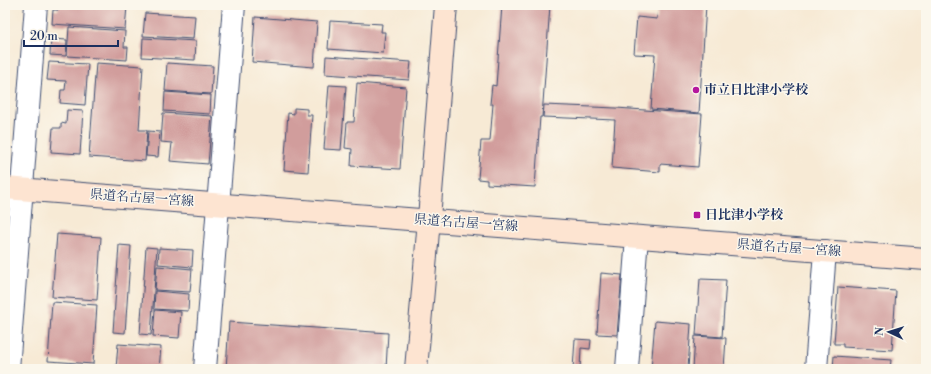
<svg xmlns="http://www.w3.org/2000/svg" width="931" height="374" viewBox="0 0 931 374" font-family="'Libre Bodoni','Noto Serif JP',serif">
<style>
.building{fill:#d19d9c}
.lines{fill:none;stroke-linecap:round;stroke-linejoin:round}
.street-casing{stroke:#3c4b70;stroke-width:24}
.secondary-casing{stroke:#3c4b70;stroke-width:24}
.street{stroke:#fff;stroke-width:22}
.secondary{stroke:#fde4d1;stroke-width:22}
.poi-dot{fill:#b5179e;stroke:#fbf7ec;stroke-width:1.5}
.labels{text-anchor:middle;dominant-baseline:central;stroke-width:3;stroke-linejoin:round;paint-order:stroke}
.poi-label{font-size:13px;font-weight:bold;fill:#1b2f5e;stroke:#fbf7ec;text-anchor:start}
.street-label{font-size:13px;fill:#1b2f5e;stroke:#fbf7ec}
</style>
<rect width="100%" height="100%" fill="#fbf7ec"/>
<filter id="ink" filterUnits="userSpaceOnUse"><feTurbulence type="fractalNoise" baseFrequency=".025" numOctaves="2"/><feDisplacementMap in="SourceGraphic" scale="8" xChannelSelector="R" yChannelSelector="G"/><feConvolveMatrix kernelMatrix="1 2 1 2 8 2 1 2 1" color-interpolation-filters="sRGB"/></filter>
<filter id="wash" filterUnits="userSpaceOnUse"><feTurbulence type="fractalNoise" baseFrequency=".012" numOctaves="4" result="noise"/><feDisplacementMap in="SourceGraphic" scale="16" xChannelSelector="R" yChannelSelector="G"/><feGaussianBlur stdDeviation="0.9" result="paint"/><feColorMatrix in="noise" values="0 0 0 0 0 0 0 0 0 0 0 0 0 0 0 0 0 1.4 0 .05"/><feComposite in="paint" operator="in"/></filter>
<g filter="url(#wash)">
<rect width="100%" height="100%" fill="#f7ead5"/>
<g id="blocks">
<g class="building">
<path d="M 58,5 L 127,6 L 125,29 L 52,24 L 53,10 L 58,10 Z"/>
<path d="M 502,5 L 550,5 L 542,117 L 540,117 L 535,187 L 487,184 L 487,180 L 478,179 L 481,141 L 490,141 L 493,104 L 490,104 L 492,85 L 496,86 Z"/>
<path d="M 658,5 L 706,5 L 699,113 L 651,109 L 655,55 L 634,54 L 637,17 L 657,19 Z"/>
<path d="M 145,13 L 195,16 L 193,39 L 143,36 Z"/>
<path d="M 255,17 L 317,22 L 314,67 L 252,62 Z"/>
<path d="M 330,21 L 382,24 L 381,32 L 385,32 L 383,53 L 328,49 Z"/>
<path d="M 69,27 L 125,31 L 124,47 L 128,47 L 127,60 L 67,56 Z"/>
<path d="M 143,38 L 196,41 L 195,60 L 142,57 Z"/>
<path d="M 51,39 L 67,40 L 66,56 L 50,55 Z"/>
<path d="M 326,56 L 411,62 L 409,80 L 325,74 Z"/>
<path d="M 49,62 L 88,64 L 85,105 L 60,103 L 61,90 L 65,90 L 66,81 L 47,80 Z"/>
<path d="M 96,63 L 143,66 L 139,130 L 147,130 L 145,161 L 89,157 Z"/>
<path d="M 167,63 L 213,66 L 211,94 L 165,91 Z"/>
<path d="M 357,83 L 406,87 L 400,169 L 351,166 L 352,149 L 345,148 L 347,122 L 354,122 Z"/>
<path d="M 329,85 L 346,86 L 341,150 L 324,149 Z"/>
<path d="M 165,92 L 211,95 L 210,114 L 164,111 Z"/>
<path d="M 544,105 L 616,108 L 702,114 L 698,167 L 660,164 L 660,172 L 612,168 L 615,120 L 543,117 Z"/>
<path d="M 294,108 L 307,109 L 307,115 L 312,115 L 308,172 L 284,170 L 288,113 L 294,114 Z"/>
<path d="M 67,110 L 83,111 L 80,154 L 51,152 L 53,128 L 61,128 L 61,123 L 66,124 Z"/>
<path d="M 163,113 L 212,116 L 208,164 L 170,161 L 172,143 L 161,142 Z"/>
<path d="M 148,131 L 160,132 L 158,157 L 146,156 Z"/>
<path d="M 57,234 L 101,237 L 97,300 L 52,297 Z"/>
<path d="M 119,245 L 131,246 L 125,333 L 113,332 Z"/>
<path d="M 146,247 L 157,248 L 151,335 L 140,334 Z"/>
<path d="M 159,248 L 193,250 L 192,267 L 158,264 Z"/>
<path d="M 157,266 L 192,269 L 190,292 L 155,290 Z"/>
<path d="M 601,273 L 622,275 L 617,335 L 597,334 Z"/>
<path d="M 700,279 L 726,280 L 722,337 L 696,335 Z"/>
<path d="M 838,287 L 896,291 L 892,350 L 843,347 L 843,344 L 834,344 Z"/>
<path d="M 155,291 L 189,294 L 188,311 L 154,309 Z"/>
<path d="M 52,302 L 97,305 L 93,364 L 48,361 Z"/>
<path d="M 155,310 L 181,312 L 179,338 L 153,336 Z"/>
<path d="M 655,321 L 691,324 L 688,369 L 651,369 Z"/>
<path d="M 229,322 L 388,333 L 386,369 L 226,369 Z"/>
<path d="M 695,336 L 726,338 L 724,369 L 693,369 Z"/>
<path d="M 575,339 L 591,340 L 590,349 L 581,348 L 580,369 L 573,369 Z"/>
<path d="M 118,344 L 161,347 L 159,369 L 116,369 Z"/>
<path d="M 834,356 L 891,360 L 890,369 L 833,369 Z"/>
</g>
</g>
</g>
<g filter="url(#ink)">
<use href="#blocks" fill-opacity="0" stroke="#3c4b70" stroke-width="1"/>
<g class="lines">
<g class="street-casing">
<g id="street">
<path d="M 8,369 L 36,5"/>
<path d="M 205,369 L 234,5"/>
<path d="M 627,369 L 637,237"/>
<path d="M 816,369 L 825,251"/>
</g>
</g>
<g class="secondary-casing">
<g id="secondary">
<path d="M 5,188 L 926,259"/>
<path d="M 416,369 L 426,256 L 446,5"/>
</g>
</g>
<use href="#street" class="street"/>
<use href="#secondary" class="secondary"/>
</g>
</g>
<g class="poi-dot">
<circle cx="696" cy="90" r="4"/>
<rect x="693" y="211" width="8" height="8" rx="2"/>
</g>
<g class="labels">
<g class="poi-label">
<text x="704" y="90">市立日比津小学校</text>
<text x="705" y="215">日比津小学校</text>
</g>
<g class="street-label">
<text transform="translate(142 198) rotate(4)">県道名古屋一宮線</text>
<text transform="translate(466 223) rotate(4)">県道名古屋一宮線</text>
<text transform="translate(789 248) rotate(4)">県道名古屋一宮線</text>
</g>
</g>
<rect width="931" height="374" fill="none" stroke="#fbf7ec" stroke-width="20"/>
<g transform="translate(889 332) rotate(274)" stroke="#fbf7ec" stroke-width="3" paint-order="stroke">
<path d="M0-3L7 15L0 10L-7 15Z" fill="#1b2f5e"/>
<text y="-6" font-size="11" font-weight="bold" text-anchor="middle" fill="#1b2f5e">N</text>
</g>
<path d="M24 40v6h94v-6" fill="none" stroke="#1b2f5e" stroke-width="2"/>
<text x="30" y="40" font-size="12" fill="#1b2f5e" stroke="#fbf7ec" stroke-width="3" paint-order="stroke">20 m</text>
</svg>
